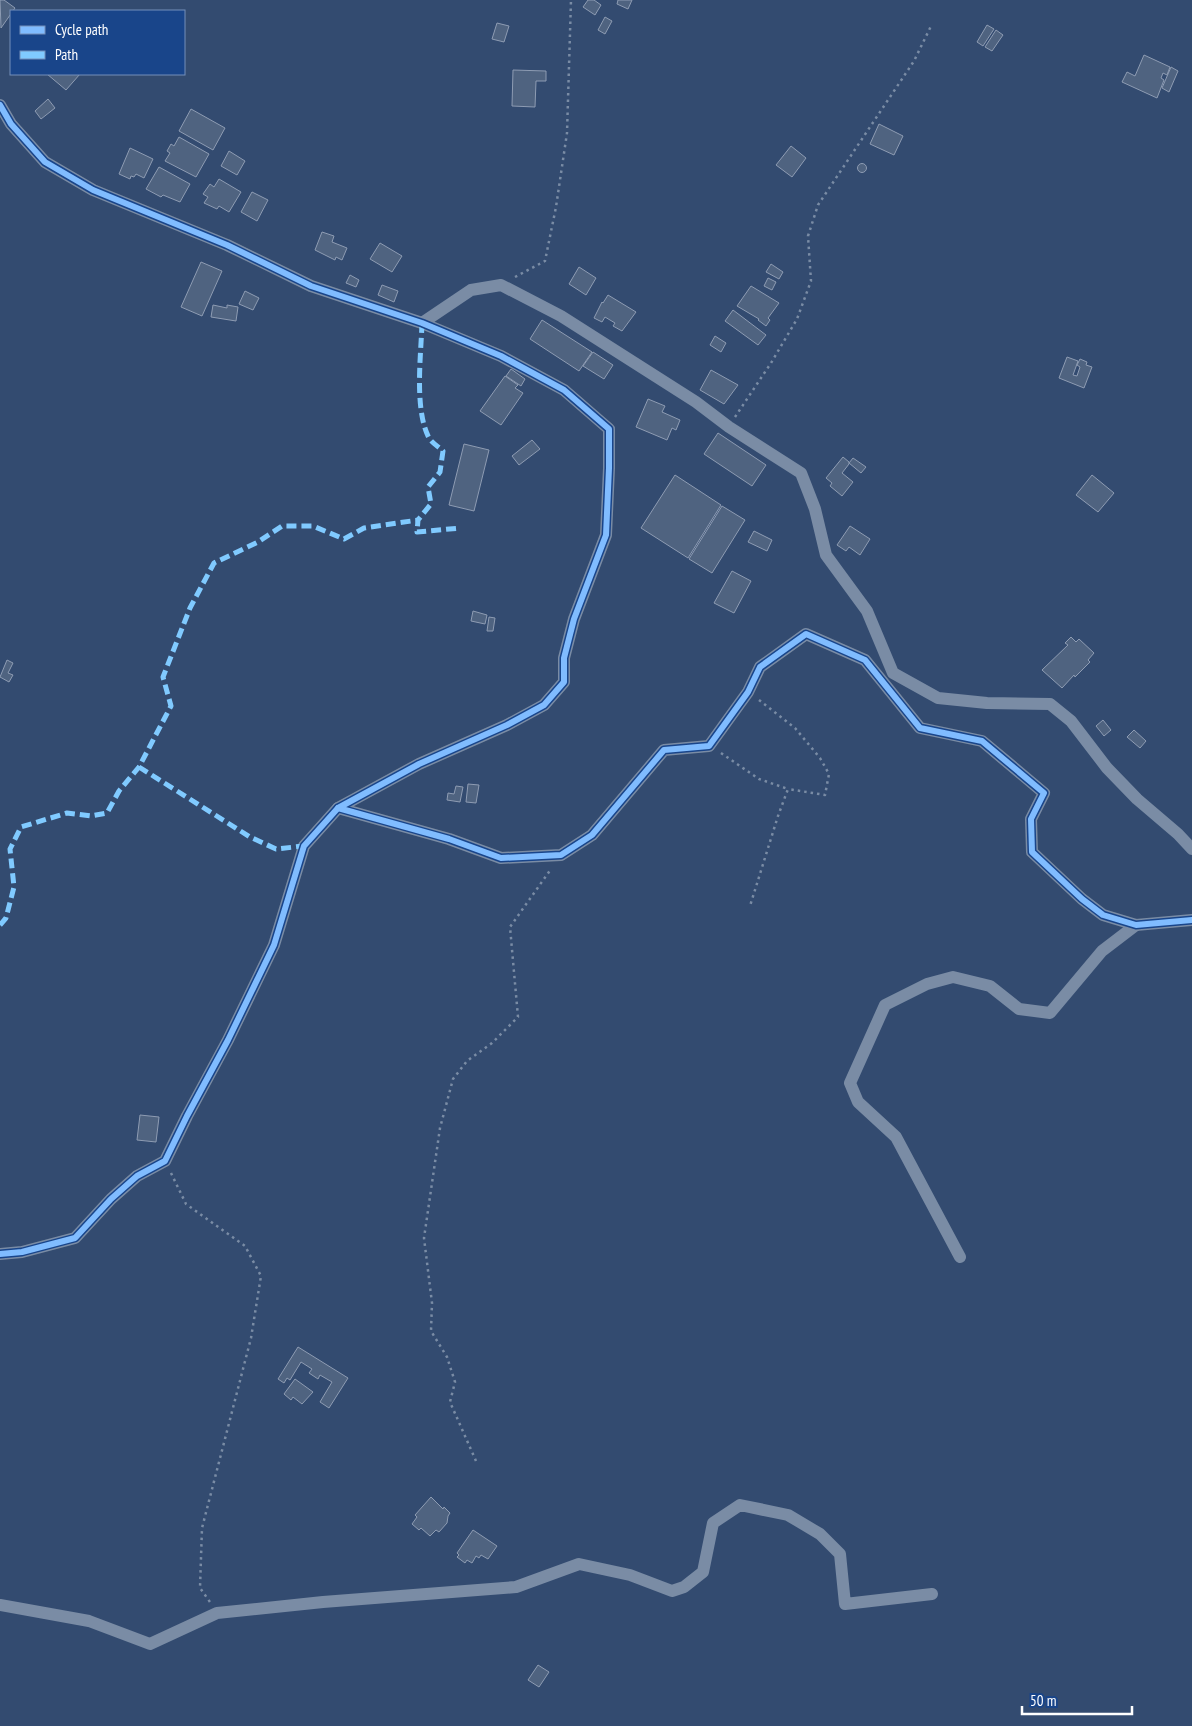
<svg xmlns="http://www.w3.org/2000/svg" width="1192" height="1726" viewBox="0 0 1192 1726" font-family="'PT Sans Narrow',sans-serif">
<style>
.building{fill:#4f6380;stroke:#8e9cb3}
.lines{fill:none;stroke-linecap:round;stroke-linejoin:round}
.path{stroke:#7a8ca5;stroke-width:2.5;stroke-dasharray:2.5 4;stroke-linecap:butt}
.minor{stroke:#7a8ca5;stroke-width:12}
.quiet{stroke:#80caff;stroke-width:5;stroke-dasharray:10 5;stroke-linecap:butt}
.cycleway-casing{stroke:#19458a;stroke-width:9}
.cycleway{stroke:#80bcff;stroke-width:6}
</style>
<rect width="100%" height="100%" fill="#334b70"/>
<g class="building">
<path d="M 0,0 L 4,0 L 15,8 L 1,28 Z"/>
<path d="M 588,0 L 594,0 L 601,5 L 595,15 L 583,7 Z"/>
<path d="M 618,0 L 632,0 L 628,9 L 617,4 Z"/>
<path d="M 605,17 L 612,21 L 605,34 L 598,30 Z"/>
<path d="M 497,23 L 509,26 L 504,42 L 492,39 Z"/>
<path d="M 987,25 L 994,29 L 983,46 L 977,42 Z"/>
<path d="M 996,30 L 1003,35 L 992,51 L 985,47 Z"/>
<path d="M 1144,55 L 1170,67 L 1167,75 L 1163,73 L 1161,78 L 1164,80 L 1157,98 L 1122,82 L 1127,72 L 1135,76 Z"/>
<path d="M 1171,67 L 1178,71 L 1169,92 L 1162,88 Z"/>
<path d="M 513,70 L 546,71 L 546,81 L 536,81 L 535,107 L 512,106 Z"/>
<path d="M 47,74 L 80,74 L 66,90 Z"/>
<path d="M 48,99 L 55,108 L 41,119 L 35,111 Z"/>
<path d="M 191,109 L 225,128 L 213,150 L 179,131 Z"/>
<path d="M 879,124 L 903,136 L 894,155 L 870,144 Z"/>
<path d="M 179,137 L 209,154 L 196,177 L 165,161 L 170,153 L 167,151 L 171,144 L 174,146 Z"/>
<path d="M 791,146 L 806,158 L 792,177 L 776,165 Z"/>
<path d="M 130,148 L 153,159 L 144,178 L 136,174 L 134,177 L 131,176 L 130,179 L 119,174 Z"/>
<path d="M 229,151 L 245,161 L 237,175 L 221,166 Z"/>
<circle cx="862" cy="168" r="4.5"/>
<path d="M 159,167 L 190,184 L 180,202 L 163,195 L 161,197 L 146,189 Z"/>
<path d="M 219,179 L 241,192 L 229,212 L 219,206 L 217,209 L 204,203 L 208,197 L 203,194 L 210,184 L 214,187 Z"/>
<path d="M 252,192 L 268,200 L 257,221 L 241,212 Z"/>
<path d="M 322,232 L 334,236 L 332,242 L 347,248 L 342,260 L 336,257 L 335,260 L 315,250 Z"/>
<path d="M 380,243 L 402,256 L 392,272 L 370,259 Z"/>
<path d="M 201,262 L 222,271 L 202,316 L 181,307 Z"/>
<path d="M 771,264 L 783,272 L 779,279 L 766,272 Z"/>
<path d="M 579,267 L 596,278 L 586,295 L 569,284 Z"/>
<path d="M 350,275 L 359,280 L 356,287 L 346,283 Z"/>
<path d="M 768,278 L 776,282 L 772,290 L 764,286 Z"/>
<path d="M 382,285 L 398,291 L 394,302 L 378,295 Z"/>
<path d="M 751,286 L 779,303 L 768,318 L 770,320 L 766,326 L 758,320 L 759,319 L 737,306 Z"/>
<path d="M 245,291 L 259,298 L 253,310 L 239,304 Z"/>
<path d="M 608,295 L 636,312 L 622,331 L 613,326 L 615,323 L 605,317 L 602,322 L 594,318 L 602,302 L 603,303 Z"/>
<path d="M 213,305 L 227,308 L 227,305 L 238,307 L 236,321 L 211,317 Z"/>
<path d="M 733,310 L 766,335 L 758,345 L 725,321 Z"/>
<path d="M 542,320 L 592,352 L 579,371 L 530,339 Z"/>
<path d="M 715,336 L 726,343 L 721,352 L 710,345 Z"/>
<path d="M 593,352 L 613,365 L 604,379 L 583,366 Z"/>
<path d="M 1067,357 L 1078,361 L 1073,375 L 1077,376 L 1080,367 L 1077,365 L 1080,359 L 1087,362 L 1086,365 L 1092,367 L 1084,388 L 1059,378 Z"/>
<path d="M 511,369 L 525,379 L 521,386 L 506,376 Z"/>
<path d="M 711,370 L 738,385 L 724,404 L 700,390 Z"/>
<path d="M 505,376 L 518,385 L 515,388 L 523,393 L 501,425 L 480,411 Z"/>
<path d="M 648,399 L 665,406 L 662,412 L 680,420 L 676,430 L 672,428 L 667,440 L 636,427 Z"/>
<path d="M 718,433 L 766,465 L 752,486 L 704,454 Z"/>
<path d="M 532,440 L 540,449 L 519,465 L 512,456 Z"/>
<path d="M 464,444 L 489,450 L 474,511 L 449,505 Z"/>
<path d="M 843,457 L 849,462 L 849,464 L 842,473 L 853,482 L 842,496 L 830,486 L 832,483 L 826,478 Z"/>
<path d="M 853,458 L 866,467 L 861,473 L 849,463 Z"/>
<path d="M 675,475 L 721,505 L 688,558 L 641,528 Z"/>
<path d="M 1092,475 L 1114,493 L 1098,512 L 1076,495 Z"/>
<path d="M 722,506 L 745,520 L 712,573 L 689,559 Z"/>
<path d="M 850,526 L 870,539 L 860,555 L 849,547 L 846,551 L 837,545 Z"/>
<path d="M 754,531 L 772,540 L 767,551 L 748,542 Z"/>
<path d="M 732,571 L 751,581 L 734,613 L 714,603 Z"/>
<path d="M 473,611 L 487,615 L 485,624 L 471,621 Z"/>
<path d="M 489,617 L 495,618 L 493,631 L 487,631 Z"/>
<path d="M 1071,637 L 1076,642 L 1079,639 L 1094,653 L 1088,660 L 1090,662 L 1075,677 L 1074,675 L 1062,688 L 1042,670 L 1068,645 L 1065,643 Z"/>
<path d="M 7,660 L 13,663 L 8,673 L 13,675 L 9,682 L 0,677 Z"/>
<path d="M 1103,720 L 1111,730 L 1104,736 L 1096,726 Z"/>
<path d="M 1134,730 L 1146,741 L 1140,748 L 1127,737 Z"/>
<path d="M 468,784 L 479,785 L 476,803 L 466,802 Z"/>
<path d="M 456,786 L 463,787 L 460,802 L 447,800 L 448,793 L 454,794 Z"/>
<path d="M 140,1115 L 159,1117 L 156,1142 L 137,1140 Z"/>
<path d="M 298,1347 L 348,1378 L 329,1408 L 320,1402 L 332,1382 L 320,1375 L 318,1379 L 309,1373 L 312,1369 L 301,1362 L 290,1380 L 287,1378 L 284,1383 L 278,1379 Z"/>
<path d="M 295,1379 L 313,1392 L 302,1404 L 293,1397 L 291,1400 L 284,1394 Z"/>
<path d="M 431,1497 L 443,1509 L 444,1507 L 450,1513 L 448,1516 L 447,1523 L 439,1532 L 436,1530 L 430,1536 L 421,1528 L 419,1530 L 412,1524 L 417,1517 L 415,1515 Z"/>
<path d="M 473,1530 L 497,1546 L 488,1559 L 481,1555 L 479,1558 L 476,1556 L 472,1563 L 467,1560 L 465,1563 L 457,1557 L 459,1555 L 457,1553 Z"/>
<path d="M 538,1665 L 549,1672 L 539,1687 L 528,1680 Z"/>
</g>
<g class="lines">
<g class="path">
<path d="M 515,277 L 545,261 L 556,207 L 567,133 L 571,0"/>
<path d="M 735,417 L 771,363 L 797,319 L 811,281 L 808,236 L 818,205 L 914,61 L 932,24"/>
<path d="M 759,700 L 795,728 L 820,758 L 829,774 L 825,795 L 788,789"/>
<path d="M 721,753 L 759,779 L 788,789 L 778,816 L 750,906"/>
<path d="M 171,1173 L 186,1204 L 245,1246 L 261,1276 L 251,1338 L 202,1528 L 200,1588 L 210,1602"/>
<path d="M 476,1461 L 450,1402 L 455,1382 L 447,1357 L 431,1331 L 432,1303 L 424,1238 L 440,1128 L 453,1079 L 467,1061 L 492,1043 L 518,1017 L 510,927 L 551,869"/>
</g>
<g class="minor">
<path d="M 0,105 L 11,124 L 45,162 L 93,190 L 227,245 L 311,286 L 422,323 L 501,356 L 564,390 L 609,429 L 609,468 L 606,535 L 574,619 L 564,658 L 564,682 L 544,705 L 507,725 L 419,764 L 338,808 L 304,846 L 274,945 L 228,1040 L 187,1116 L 165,1161 L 137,1176 L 111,1199 L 75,1238 L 22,1252 L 0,1254"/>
<path d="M 422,323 L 471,290 L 501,285 L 561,316 L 696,402 L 729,427 L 801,473 L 815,509 L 826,555 L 867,611 L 893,673 L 938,698 L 987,703 L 1050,704 L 1071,721 L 1107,768 L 1137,799 L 1178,834 L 1192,849"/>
<path d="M 338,808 L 449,839 L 501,858 L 561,855 L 592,835 L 664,750 L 709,746 L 748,692 L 760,667 L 806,634 L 865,660 L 920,728 L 982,741 L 1044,793 L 1031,819 L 1032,852 L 1082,899 L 1103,915 L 1136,925 L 1192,920"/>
<path d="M 960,1257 L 896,1137 L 858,1102 L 850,1083 L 885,1005 L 927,984 L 953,977 L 990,986 L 1019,1009 L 1050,1013 L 1102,951 L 1136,925"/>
<path d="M 0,1605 L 89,1621 L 150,1644 L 217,1613 L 323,1602 L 516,1587 L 579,1564 L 630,1575 L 672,1591 L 684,1587 L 703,1572 L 713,1523 L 740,1505 L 788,1515 L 820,1534 L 840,1554 L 845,1604 L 932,1594"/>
</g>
<g class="quiet">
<path d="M 422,323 C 421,356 414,409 429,438 C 432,443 439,447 443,451 L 440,472 L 428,487 L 431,504 L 418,520 L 417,532 L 461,528"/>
<path d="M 139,767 L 250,837 L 276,849 L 304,846"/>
<path d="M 0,925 L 6,918 L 14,887 L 10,849 L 21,827 L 67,813 L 91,816 L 107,813 L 119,791 L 139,767 L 171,706 L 163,677 L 190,608 L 214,563 L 258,542 L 282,526 L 313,526 L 344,539 L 364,528 L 418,520"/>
</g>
<g class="cycleway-casing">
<g id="cycleway">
<path d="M 0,105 L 11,124 L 45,162 L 93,190 L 227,245 L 311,286 L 422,323 L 501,356 L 564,390 L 609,429 L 609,468 L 606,535 L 574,619 L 564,658 L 564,682 L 544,705 L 507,725 L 419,764 L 338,808 L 304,846 L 274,945 L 228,1040 L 187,1116 L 165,1161 L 137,1176 L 111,1199 L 75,1238 L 22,1252 L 0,1254"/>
<path d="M 338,808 L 449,839 L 501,858 L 561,855 L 592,835 L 664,750 L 709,746 L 748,692 L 760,667 L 806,634 L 865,660 L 920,728 L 982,741 L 1044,793 L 1031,819 L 1032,852 L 1082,899 L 1103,915 L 1136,925 L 1192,920"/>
</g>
</g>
<use href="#cycleway" class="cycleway"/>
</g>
<rect x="10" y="10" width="175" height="65" fill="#19458a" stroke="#758fb9"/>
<rect x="20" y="26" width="25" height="8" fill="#80bcff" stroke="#758fb9"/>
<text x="55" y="35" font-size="15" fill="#ffffff">Cycle path</text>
<rect x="20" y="51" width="25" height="8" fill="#80caff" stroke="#758fb9"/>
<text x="55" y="60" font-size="15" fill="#ffffff">Path</text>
<path d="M1022 1706v8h110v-8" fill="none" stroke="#ffffff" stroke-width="2.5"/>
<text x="1030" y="1706" font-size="15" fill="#ffffff" stroke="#19458a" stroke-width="4" paint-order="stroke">50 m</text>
</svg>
